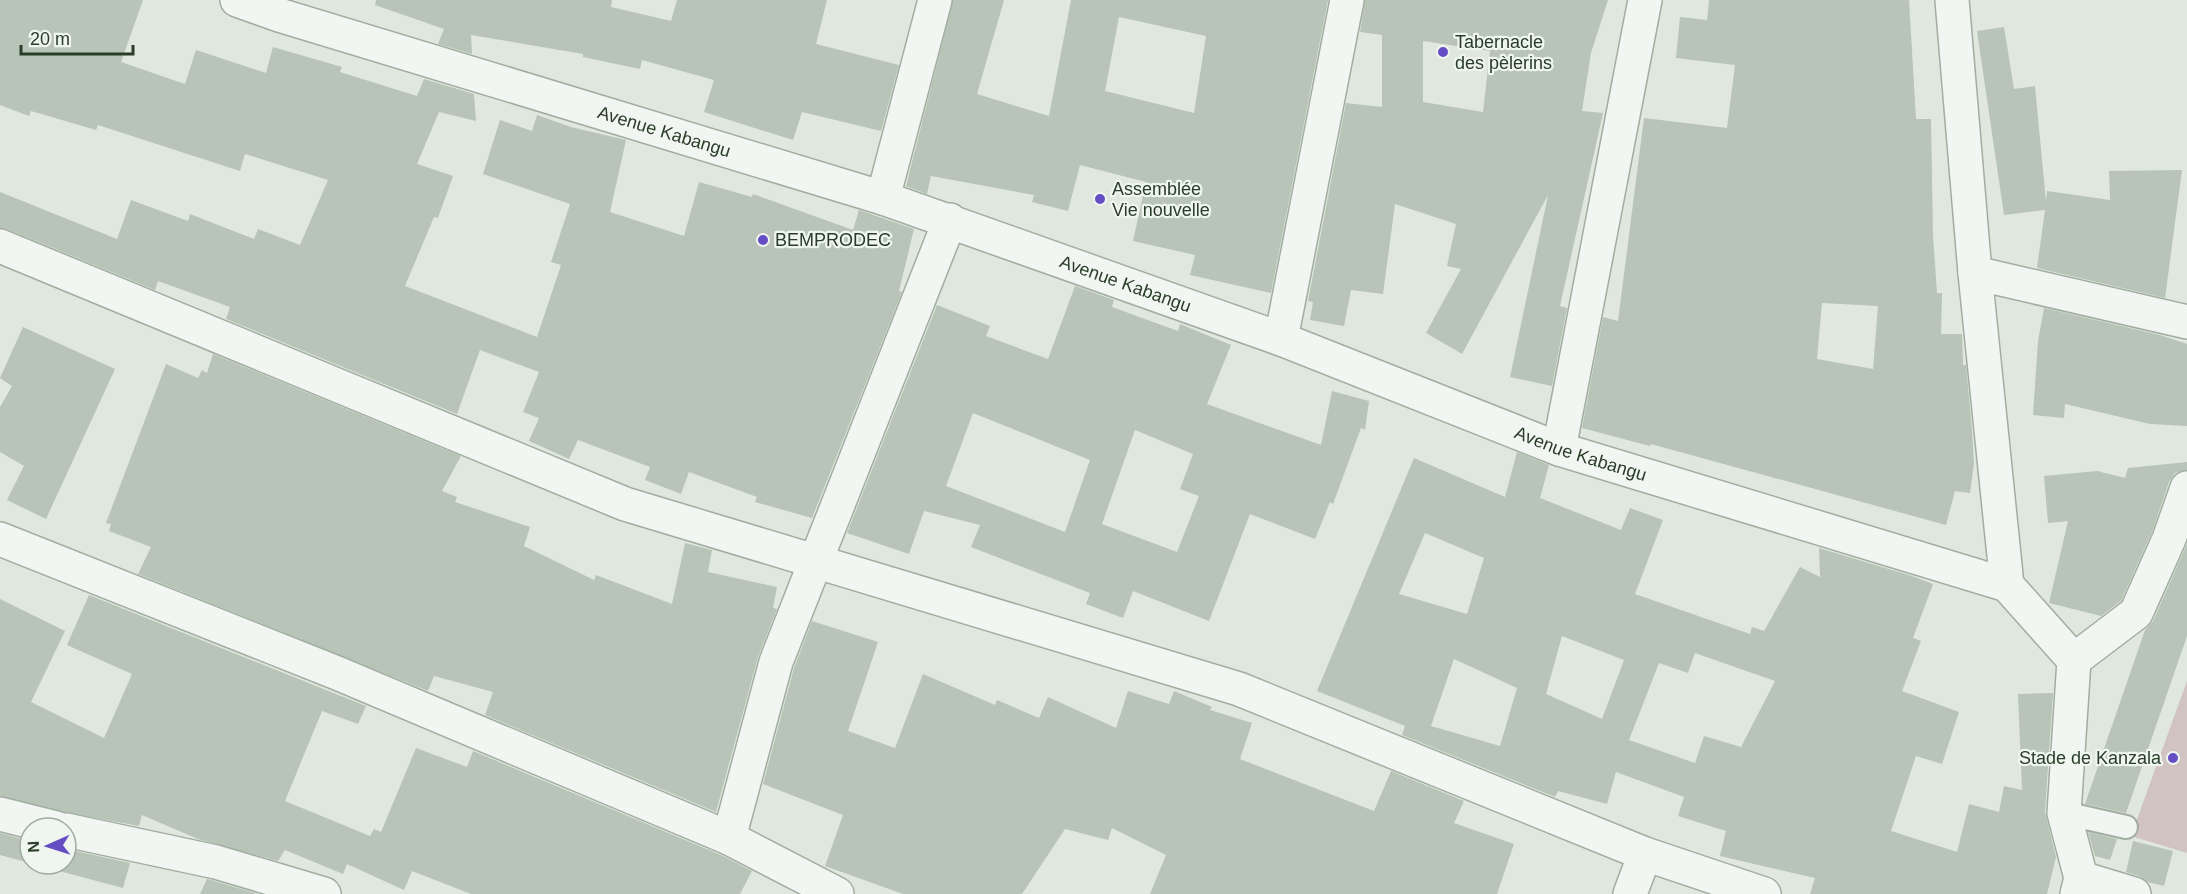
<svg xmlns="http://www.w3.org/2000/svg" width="2187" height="894" viewBox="0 0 2187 894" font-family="Helvetica,sans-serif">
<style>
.green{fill:#d1c3c1}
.building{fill:#b7c4b7;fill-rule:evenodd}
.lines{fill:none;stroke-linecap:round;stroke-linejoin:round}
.service-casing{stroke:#a2ada1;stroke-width:26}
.minor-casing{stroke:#a2ada1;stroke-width:36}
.service{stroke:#f2f6f2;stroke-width:22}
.minor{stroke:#f2f6f2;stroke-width:33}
.poi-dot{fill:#654dc3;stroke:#eff5ef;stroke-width:2}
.labels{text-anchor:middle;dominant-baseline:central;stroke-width:4.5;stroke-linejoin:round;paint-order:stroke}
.poi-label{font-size:18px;fill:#2a3d29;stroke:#eff5ef;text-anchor:start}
.street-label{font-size:18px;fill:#2a3d29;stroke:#eff5ef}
</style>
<rect width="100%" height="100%" fill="#e0e7df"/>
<path class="green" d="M 2187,681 L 2187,853 L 2131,836 Z"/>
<g class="building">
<path d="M 0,0 L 143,0 L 121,62 L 185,84 L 196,50 L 266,73 L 273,47 L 342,67 L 340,72 L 417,96 L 424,79 L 474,94 L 476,121 L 439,112 L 417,164 L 453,176 L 438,218 L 434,217 L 405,286 L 537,337 L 561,265 L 551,262 L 570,204 L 483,174 L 500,120 L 532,131 L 537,115 L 571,127 L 626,140 L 610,212 L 684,236 L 699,182 L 752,197 L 753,194 L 853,230 L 859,210 L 914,229 L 899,291 L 902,292 L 812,518 L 755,502 L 757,497 L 689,472 L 681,494 L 645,480 L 650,467 L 578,440 L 569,459 L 529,441 L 539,418 L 523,412 L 539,372 L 480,350 L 457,414 L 226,319 L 230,307 L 158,281 L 155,290 L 7,229 L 0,228 L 0,192 L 117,239 L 131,200 L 188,221 L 190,214 L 254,239 L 258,229 L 300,245 L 328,180 L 245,154 L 240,171 L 98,125 L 96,130 L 31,111 L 29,116 L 0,105 Z"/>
<path d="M 376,0 L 612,0 L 611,7 L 671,21 L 677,0 L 827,0 L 816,44 L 899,65 L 881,131 L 802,112 L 793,140 L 704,112 L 714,80 L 642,60 L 640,69 L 583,57 L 583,54 L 471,35 L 472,54 L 438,44 L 444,29 L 375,5 Z"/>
<path d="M 953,0 L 1004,0 L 977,94 L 1049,116 L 1071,0 L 1328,0 L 1271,293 L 1190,275 L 1195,255 L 1133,241 L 1146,182 L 1080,165 L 1068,211 L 1032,202 L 1034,195 L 931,176 L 927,194 L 906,186 ZM 1119,17 L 1206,36 L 1194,113 L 1105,91 Z"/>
<path d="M 1365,0 L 1608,0 L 1591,53 L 1582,111 L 1603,113 L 1560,306 L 1567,308 L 1552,386 L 1510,377 L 1548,195 L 1462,354 L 1426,333 L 1461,269 L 1447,266 L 1456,224 L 1395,204 L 1383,294 L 1351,290 L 1344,326 L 1310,320 L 1313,302 L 1308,301 L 1346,103 L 1382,107 L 1382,35 L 1360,32 ZM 1423,41 L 1490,51 L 1483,112 L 1423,102 Z"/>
<path d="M 1709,0 L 1909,0 L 1916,119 L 1931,119 L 1933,235 L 1937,293 L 1942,293 L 1941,334 L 1962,334 L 1963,365 L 1966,365 L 1972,430 L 1974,463 L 1970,493 L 1955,491 L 1946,525 L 1651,444 L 1650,446 L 1582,428 L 1603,317 L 1618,321 L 1644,118 L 1727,128 L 1735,65 L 1676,58 L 1680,17 L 1707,20 ZM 1822,303 L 1878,306 L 1873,369 L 1817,359 Z"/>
<path d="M 2004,27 L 2014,89 L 2035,86 L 2046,202 L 2047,191 L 2110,200 L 2109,171 L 2182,170 L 2165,298 L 2037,268 L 2045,210 L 2004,215 L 1977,31 Z"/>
<path d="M 1075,286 L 1114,300 L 1112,307 L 1178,331 L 1180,324 L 1231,345 L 1207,404 L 1321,445 L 1332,391 L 1369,401 L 1365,430 L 1361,428 L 1333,504 L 1330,502 L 1315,539 L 1250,514 L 1209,621 L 1133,591 L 1123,618 L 1086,604 L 1090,593 L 971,547 L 980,525 L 924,511 L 909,554 L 847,533 L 937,305 L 990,326 L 986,336 L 1048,359 ZM 973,413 L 1090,460 L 1065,532 L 946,486 ZM 1135,430 L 1193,454 L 1180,489 L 1199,496 L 1177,552 L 1102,524 Z"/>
<path d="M 2044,308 L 2160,335 L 2187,344 L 2187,426 L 2150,424 L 2065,404 L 2064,418 L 2033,415 L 2038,341 Z"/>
<path d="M 23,327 L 115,369 L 46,519 L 7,500 L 24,466 L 0,452 L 0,407 L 12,386 L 0,378 Z"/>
<path d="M 213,354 L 461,456 L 442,491 L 457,497 L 455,502 L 530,527 L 524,546 L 594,580 L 596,575 L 672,604 L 685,543 L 712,550 L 708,572 L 777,587 L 773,608 L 777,609 L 758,657 L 716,812 L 485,715 L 493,692 L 434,676 L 428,691 L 138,574 L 151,547 L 109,531 L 111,524 L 106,523 L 166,364 L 198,378 L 202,370 L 207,373 Z"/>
<path d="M 1517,452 L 1549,465 L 1540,498 L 1621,530 L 1630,508 L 1663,520 L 1635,594 L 1750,634 L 1752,627 L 1764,631 L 1800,567 L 1820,577 L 1819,548 L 1912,576 L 1933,584 L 1913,638 L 1921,641 L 1902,691 L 1959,712 L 1942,764 L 1916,756 L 1891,831 L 1957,852 L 1969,804 L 1999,812 L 2004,786 L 2022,790 L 2018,694 L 2053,693 L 2045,812 L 2056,857 L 2047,894 L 1810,894 L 1815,878 L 1720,856 L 1726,831 L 1678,816 L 1684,797 L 1616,772 L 1607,804 L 1558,791 L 1555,797 L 1402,735 L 1405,726 L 1317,691 L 1414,458 L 1505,497 ZM 1425,533 L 1484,558 L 1467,614 L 1399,594 ZM 1562,636 L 1624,660 L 1602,719 L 1546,694 ZM 1695,653 L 1775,681 L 1741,747 L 1704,736 L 1695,763 L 1629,740 L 1659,663 L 1688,673 ZM 1454,659 L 1517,688 L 1500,746 L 1431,726 Z"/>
<path d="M 2187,462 L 2187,470 L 2175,473 L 2169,482 L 2152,532 L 2121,601 L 2101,616 L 2049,603 L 2068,521 L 2048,523 L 2044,476 L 2097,471 L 2125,478 L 2128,468 Z"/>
<path d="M 2187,544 L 2187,636 L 2126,813 L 2085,804 L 2145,630 L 2153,621 Z"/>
<path d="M 89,595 L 366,706 L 358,724 L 322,711 L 285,801 L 370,836 L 374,829 L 381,832 L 416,748 L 467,767 L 473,751 L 721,855 L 752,871 L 740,894 L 471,894 L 412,871 L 404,890 L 347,864 L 343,874 L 285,850 L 278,861 L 198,839 L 142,815 L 139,826 L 64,812 L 0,796 L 0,599 L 65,631 L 31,702 L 104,738 L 132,674 L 67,645 Z"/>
<path d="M 812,621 L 878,642 L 848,731 L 895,748 L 923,674 L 995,705 L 997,700 L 1039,718 L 1048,697 L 1116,728 L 1128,691 L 1169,704 L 1174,691 L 1212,707 L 1210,710 L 1252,723 L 1240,759 L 1374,811 L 1391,771 L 1464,801 L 1454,823 L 1514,844 L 1497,894 L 1150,894 L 1166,855 L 1112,828 L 1108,840 L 1065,829 L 1022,894 L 903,894 L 825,866 L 843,815 L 763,784 L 794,668 Z"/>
<path d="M 2088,832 L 2117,839 L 2110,860 L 2095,856 Z"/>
<path d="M 0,833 L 30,841 L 30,863 L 0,855 Z"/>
<path d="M 2133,841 L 2173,851 L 2164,886 L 2148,882 L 2139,876 L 2126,872 Z"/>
<path d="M 66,849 L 130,863 L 123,888 L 33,864 L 66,864 Z"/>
<path d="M 207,879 L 211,880 L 258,894 L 200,894 Z"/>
</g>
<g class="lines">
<g class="service-casing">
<path id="service" d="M 2064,813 L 2126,827"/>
</g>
<g class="minor-casing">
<g id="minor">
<path id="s1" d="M 237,0 L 279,15 L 883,198 L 1281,339 L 1559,449 L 2007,585"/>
<path d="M 1952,0 L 1975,273 L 2007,585 L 2074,660 L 2064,813 L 2081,878 L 2077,894"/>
<path d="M 883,198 L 935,0"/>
<path d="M 0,246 L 625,504 L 1239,689 L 1645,854 L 1764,894"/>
<path d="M 1975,273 L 2187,322"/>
<path d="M 1281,339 L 1347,0"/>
<path d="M 1559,449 L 1645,0"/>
<path d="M 0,539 L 337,673 L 729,838 L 837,894"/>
<path d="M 2074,660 L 2136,613 L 2169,539 L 2187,488"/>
<path d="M 0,814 L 56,828"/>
<path d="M 66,830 L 216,862 L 324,894"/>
<path d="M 729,838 L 776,662 L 950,220"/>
<path d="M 2081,878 L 2134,894"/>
<path d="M 1630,894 L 1645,854"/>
</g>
</g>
<use href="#service" class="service"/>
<use href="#minor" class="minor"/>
</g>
<g class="poi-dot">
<circle cx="1443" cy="52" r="6"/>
<circle cx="1100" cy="199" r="6"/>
<circle cx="763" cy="240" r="6"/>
<circle cx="2173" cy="758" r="6"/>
</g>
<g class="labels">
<g class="poi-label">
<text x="1455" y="42">Tabernacle<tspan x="1455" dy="21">des pèlerins</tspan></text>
<text x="1112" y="189">Assemblée<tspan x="1112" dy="21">Vie nouvelle</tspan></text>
<text x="775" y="240">BEMPRODEC</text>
<text x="2161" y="758" text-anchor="end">Stade de Kanzala</text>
</g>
<g class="street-label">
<text stroke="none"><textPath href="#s1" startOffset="447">Avenue Kabangu</textPath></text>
<text stroke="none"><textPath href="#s1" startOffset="933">Avenue Kabangu</textPath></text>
<text stroke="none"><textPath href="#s1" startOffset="1419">Avenue Kabangu</textPath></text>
</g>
</g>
<g transform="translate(48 846) rotate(267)"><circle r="28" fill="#eff5ef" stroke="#a0aba0" stroke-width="1.5"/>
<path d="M0-4.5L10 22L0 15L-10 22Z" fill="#654dc3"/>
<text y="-9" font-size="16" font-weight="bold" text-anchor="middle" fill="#2a3d29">N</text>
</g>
<path d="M21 45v9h112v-9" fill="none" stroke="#2a3d29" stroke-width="3"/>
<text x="30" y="45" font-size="18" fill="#2a3d29" stroke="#eff5ef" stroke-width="4.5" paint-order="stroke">20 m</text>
</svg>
